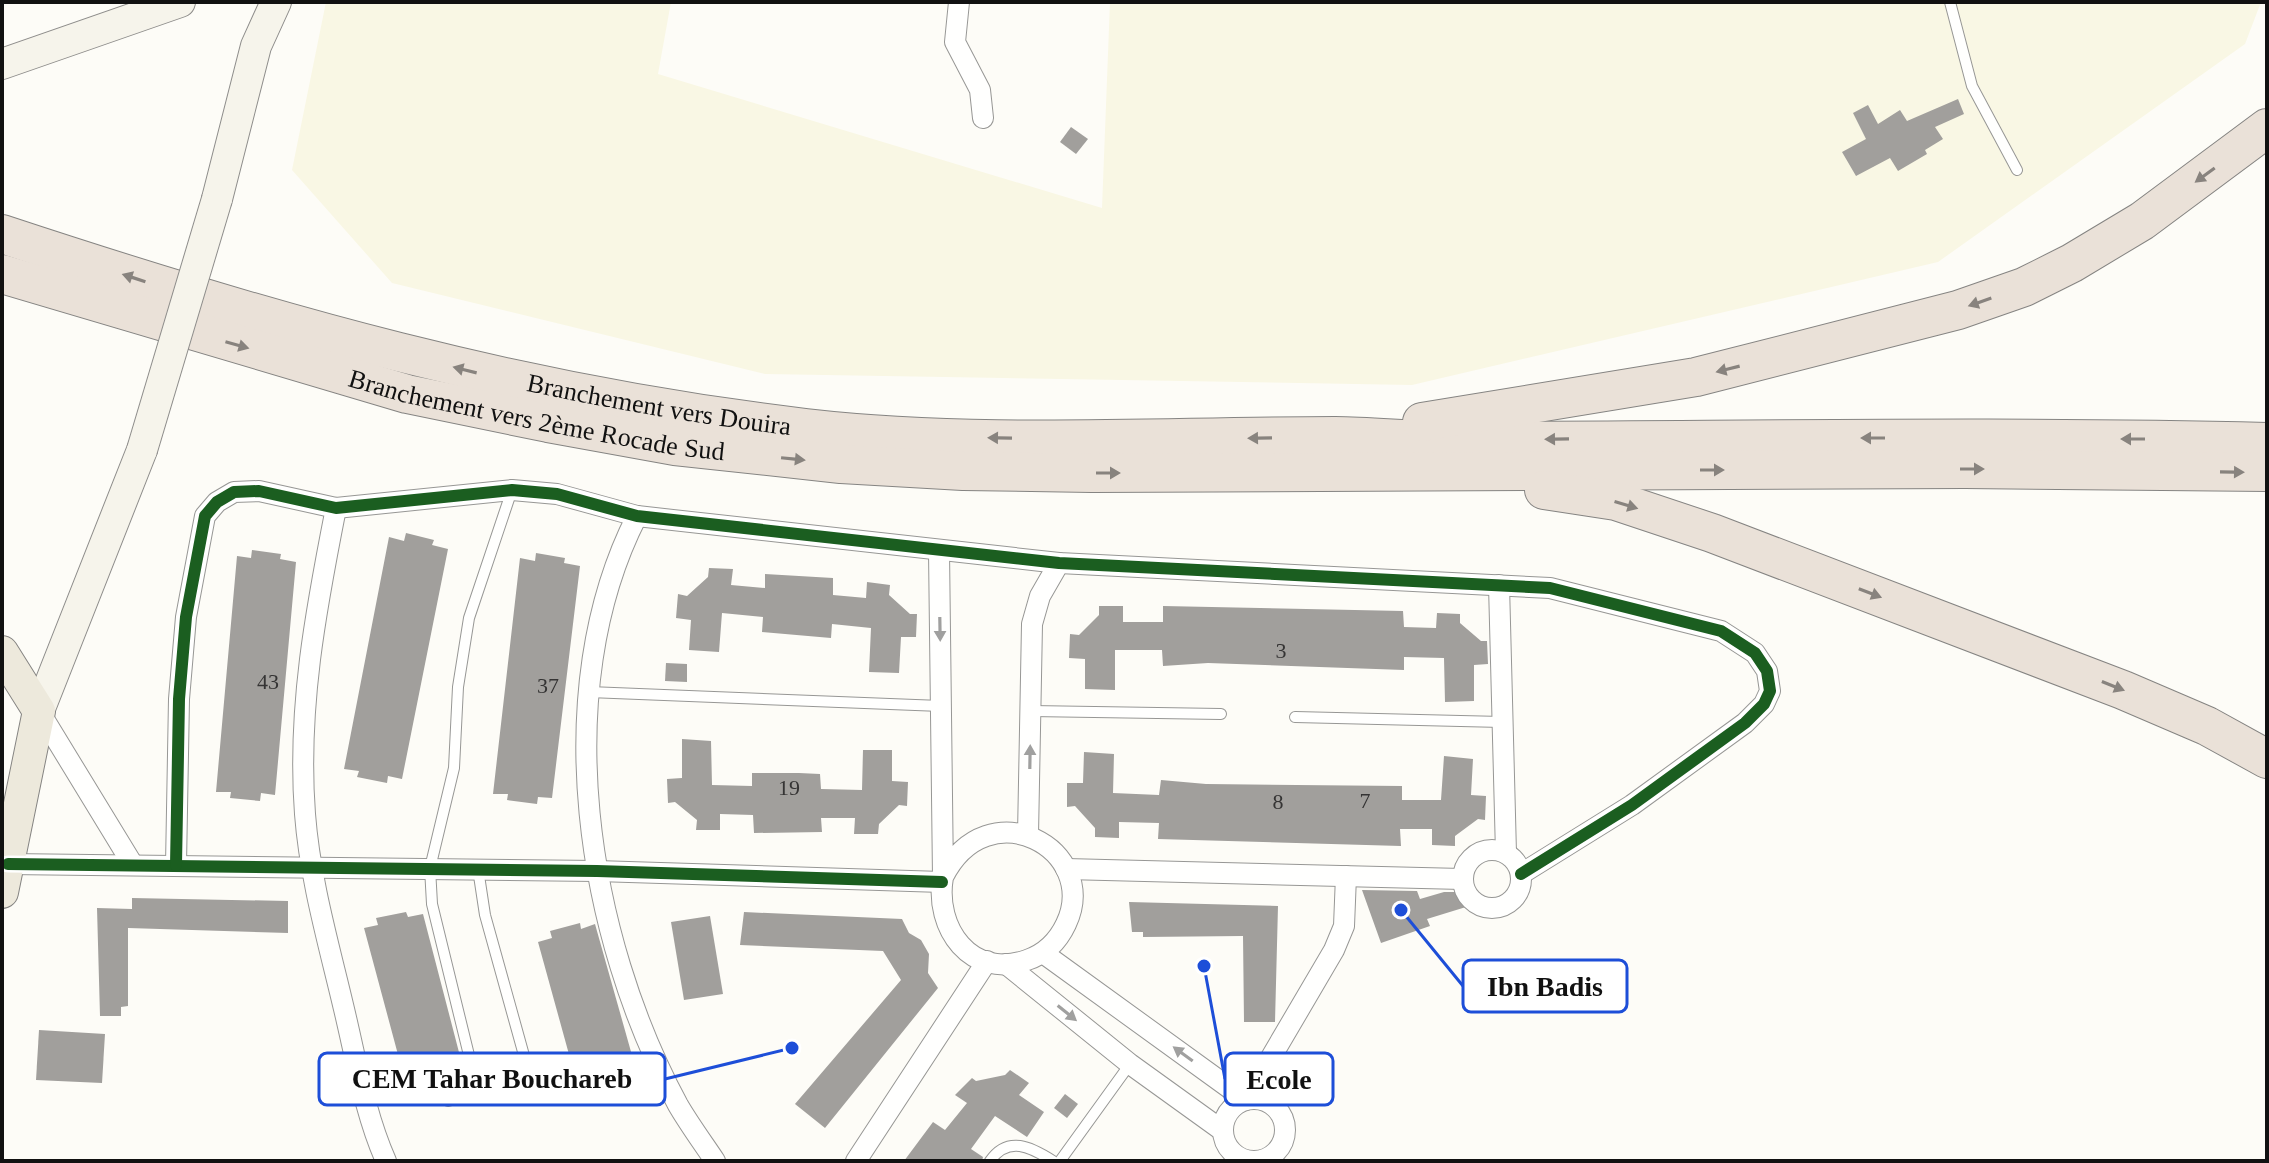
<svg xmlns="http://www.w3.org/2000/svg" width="2269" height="1163" viewBox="0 0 2269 1163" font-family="Georgia,serif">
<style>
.farmland{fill:#f9f7e4}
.building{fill:#a19f9c}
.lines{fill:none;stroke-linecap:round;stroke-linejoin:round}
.lane-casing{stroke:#979795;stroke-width:12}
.street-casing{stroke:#979795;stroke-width:22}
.secondary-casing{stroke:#8e8d8b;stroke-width:32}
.primary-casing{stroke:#858482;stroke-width:34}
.highway-casing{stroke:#858482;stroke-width:40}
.lane{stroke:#fffffe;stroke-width:10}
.street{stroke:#fffffe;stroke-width:20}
.secondary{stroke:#f6f4eb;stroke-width:30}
.primary{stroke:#ede9dc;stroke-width:32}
.highway{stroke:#eae1d8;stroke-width:38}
.secondary-bridge-casing{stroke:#8e8d8b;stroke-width:32;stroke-linecap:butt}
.secondary-bridge{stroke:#f6f4eb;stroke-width:30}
.cycleway-casing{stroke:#fff;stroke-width:17}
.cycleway{stroke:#1b5e20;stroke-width:12}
.oneway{fill:#88837e}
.oneway2{fill:#a0a09f}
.labels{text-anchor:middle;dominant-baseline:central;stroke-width:8;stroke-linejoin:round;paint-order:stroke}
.number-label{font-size:22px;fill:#353434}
.street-label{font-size:26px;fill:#111;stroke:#fff}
.leader{fill:none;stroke:#1d4ed8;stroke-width:3}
.callout-dot{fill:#1d4ed8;stroke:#fff;stroke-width:3}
.callout{fill:#fff;stroke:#1d4ed8;stroke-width:3}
.callout-label{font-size:28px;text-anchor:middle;font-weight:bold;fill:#111}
</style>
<rect width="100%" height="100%" fill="#fdfcf7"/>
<path class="farmland" d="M 326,2 L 671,2 L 658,74 L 1102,208 L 1110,2 L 2261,2 L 2245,44 L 1938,262 L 1412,385 L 765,374 L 392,283 L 292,170 Z"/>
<g class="building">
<path d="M 1958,99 L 1964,114 L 1935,127 L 1943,139 L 1925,150 L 1927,154 L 1898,171 L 1890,158 L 1856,176 L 1842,152 L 1866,139 L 1853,113 L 1868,105 L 1878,124 L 1900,110 L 1907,121 Z"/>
<path d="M 1071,127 L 1088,139 L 1076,154 L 1060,142 Z"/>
<path d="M 406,533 L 434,540 L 432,545 L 448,549 L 402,779 L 388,776 L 387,783 L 357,777 L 359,771 L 344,769 L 389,537 L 404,541 Z"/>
<path d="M 252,550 L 281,554 L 280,559 L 296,562 L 275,795 L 261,793 L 260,801 L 230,798 L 231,792 L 216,792 L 237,556 L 251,558 Z"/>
<path d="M 536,553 L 565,558 L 564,563 L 580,566 L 552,798 L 538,797 L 537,804 L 507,800 L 508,794 L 493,794 L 520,558 L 535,561 Z"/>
<path d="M 709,568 L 733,569 L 731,585 L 765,588 L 765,574 L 833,578 L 833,595 L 866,598 L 867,582 L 890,585 L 889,595 L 910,614 L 917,614 L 916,637 L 901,637 L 899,673 L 869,672 L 871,628 L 832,624 L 831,638 L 762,632 L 763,617 L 722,613 L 719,652 L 689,650 L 691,620 L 676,618 L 678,594 L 687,596 L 708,577 Z"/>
<path d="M 1099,606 L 1123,606 L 1123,622 L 1163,622 L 1163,606 L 1403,611 L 1404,627 L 1436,628 L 1437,613 L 1460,614 L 1460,623 L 1481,641 L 1487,641 L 1488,664 L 1474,665 L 1474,701 L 1445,702 L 1444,658 L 1404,657 L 1404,670 L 1208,663 L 1163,666 L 1162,650 L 1115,650 L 1115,690 L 1085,689 L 1085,659 L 1069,658 L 1070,634 L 1079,635 L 1099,615 Z"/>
<path d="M 666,663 L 687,664 L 687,682 L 665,681 Z"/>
<path d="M 682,739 L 711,741 L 712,785 L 752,786 L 752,773 L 799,773 L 820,774 L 821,789 L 862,790 L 863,750 L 892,750 L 892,781 L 908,782 L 907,806 L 899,805 L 879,824 L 878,834 L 854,834 L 855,818 L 821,818 L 822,832 L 754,833 L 753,815 L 720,814 L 720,830 L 696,830 L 697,820 L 675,802 L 668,803 L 667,779 L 682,778 Z"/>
<path d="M 1084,752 L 1114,754 L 1113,793 L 1159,795 L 1161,780 L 1206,784 L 1402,786 L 1402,800 L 1441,800 L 1444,756 L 1473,759 L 1471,795 L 1486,796 L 1485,820 L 1478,819 L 1455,836 L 1455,846 L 1432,845 L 1432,829 L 1400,829 L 1401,846 L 1158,839 L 1159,823 L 1119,822 L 1119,838 L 1095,837 L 1095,828 L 1075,806 L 1067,807 L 1067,783 L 1083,783 Z"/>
<path d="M 1362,890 L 1417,891 L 1420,899 L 1444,892 L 1461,892 L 1466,907 L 1427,919 L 1430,926 L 1381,943 Z"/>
<path d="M 132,898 L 288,901 L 288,933 L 128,928 L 128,1006 L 121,1007 L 121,1016 L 100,1016 L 97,908 L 132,909 Z"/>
<path d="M 1129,902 L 1278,906 L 1275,1022 L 1244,1022 L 1243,936 L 1143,937 L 1143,932 L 1132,932 Z"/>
<path d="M 406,912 L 408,917 L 423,914 L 461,1060 L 447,1064 L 449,1071 L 443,1072 L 449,1091 L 432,1097 L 426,1077 L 420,1078 L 418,1072 L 404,1077 L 364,928 L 378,925 L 376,918 Z"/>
<path d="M 744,912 L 902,919 L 909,933 L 921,940 L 929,954 L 928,973 L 938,988 L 825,1128 L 795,1104 L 901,980 L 883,951 L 740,945 Z"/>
<path d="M 710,916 L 723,994 L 684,1000 L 671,922 Z"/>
<path d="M 580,923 L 581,929 L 595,924 L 637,1073 L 623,1075 L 625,1082 L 595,1090 L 594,1084 L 578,1087 L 538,942 L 552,938 L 550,931 Z"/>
<path d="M 39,1030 L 105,1034 L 102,1083 L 36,1080 Z"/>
<path d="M 1010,1070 L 1029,1083 L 1019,1095 L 1044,1112 L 1027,1137 L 995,1116 L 971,1149 L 983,1157 L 982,1161 L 904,1161 L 933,1122 L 945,1130 L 967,1103 L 955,1095 L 972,1078 L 976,1081 L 1005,1075 Z"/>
<path d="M 1065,1094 L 1078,1104 L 1067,1118 L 1054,1108 Z"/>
</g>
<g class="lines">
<g class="lane-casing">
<g id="lane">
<path d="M 1950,2 L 1972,86 L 2017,170"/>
<path d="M 589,692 L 941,706"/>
<path d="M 1031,711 L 1221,714"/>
<path d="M 1295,717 L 1502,722"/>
<path d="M 478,869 L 485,915 L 530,1077"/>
<path d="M 448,1101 L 478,1092 L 432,904 L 430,868 L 454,768 L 458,687 L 469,618 L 512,490"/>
<path d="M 990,1161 C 1008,1135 1031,1147 1053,1161"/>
<path d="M 1060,1161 L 1130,1064"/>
</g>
</g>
<g class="street-casing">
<g id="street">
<path d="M 959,2 L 955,42 L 980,90 L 983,118"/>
<path d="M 336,508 C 316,609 297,709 305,814 C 310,880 329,945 344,1009 C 356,1059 365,1114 386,1161"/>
<path d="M 637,516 C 547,692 587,937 678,1105 C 689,1124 703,1143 715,1161"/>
<path d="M 939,551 L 943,877 C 934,928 971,980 1027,960 C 1045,954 1058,941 1066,924 C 1101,850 988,787 943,877"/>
<path d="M 1499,585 L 1506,853"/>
<path d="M 39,711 L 133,865"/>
<path d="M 1028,835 L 1032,624 L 1040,596 L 1059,563"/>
<circle cx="1492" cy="879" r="29"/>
<path d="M 8,864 L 597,871 L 942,882"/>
<path d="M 176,865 L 179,699 L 186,617 L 205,516 L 217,502 L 234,492 L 259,491 L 336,508 L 512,490 L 557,494 L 637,516 L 1059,563 L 1550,588 L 1721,631 L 1755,653 L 1767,671 L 1770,691 L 1764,704 L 1745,723 L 1632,805 L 1521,874"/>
<path d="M 1066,869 L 1462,879"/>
<path d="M 1043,953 L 1246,1100 L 1334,950 L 1344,926 L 1346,876"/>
<path d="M 1006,964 L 1130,1064 L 1223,1131"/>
<circle cx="1254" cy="1130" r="31"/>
<path d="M 856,1161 L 987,961"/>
</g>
</g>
<g class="secondary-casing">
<g id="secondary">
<path d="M 2,64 L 180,2"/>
<path d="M 217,199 L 256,46 L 276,2"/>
<path d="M 39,711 L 142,450"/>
</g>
</g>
<g class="primary-casing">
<path id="primary" d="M 2,652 L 39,711 L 2,892"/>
</g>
<g class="highway-casing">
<g id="highway">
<path id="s1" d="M 2,234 C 271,323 523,395 806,428 C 981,448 1159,436 1335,436 C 1373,436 1411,441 1450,441 C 1722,441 1995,435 2267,442"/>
<path id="s2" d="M 2,274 L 407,394 L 548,423 L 675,446 L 841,464 L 963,471 L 1092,473 L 1965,469 L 2267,472"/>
<path d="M 1422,422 L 1696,377 L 1958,310 L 2024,287 L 2072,263 L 2142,221 L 2267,128"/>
<path d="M 1544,490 L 1616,501 L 1712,533 L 2123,690 L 2207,726 L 2267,759"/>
</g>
</g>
<use href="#lane" class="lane"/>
<use href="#street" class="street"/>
<use href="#secondary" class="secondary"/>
<use href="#primary" class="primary"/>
<use href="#highway" class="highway"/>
<g class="secondary-bridge-casing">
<path id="secondary-bridge" d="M 142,450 L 217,199"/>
</g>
<use href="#secondary-bridge" class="secondary-bridge"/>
<g class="cycleway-casing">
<g id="cycleway">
<path d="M 8,864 L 597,871 L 942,882"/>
<path d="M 176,865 L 179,699 L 186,617 L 205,516 L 217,502 L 234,492 L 259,491 L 336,508 L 512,490 L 557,494 L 637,516 L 1059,563 L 1550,588 L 1721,631 L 1755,653 L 1767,671 L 1770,691 L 1764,704 L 1745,723 L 1632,805 L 1521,874"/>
</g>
</g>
<use href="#cycleway" class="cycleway"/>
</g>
<defs><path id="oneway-solid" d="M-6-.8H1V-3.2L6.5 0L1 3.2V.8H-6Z" transform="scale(2)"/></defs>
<g class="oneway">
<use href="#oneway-solid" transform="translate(2205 175) rotate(144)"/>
<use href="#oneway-solid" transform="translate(134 278) rotate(-162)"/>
<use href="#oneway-solid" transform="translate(1980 302) rotate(161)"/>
<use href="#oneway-solid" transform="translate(237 345) rotate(16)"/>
<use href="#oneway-solid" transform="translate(1728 369) rotate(166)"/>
<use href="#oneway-solid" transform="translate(465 370) rotate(-166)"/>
<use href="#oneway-solid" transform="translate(1000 438) rotate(-179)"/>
<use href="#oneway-solid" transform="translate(1260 438) rotate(179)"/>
<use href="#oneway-solid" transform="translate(1873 438) rotate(-180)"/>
<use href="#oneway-solid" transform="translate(1557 439) rotate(179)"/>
<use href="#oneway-solid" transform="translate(2133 439) rotate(-180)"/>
<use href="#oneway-solid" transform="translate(793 459) rotate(6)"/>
<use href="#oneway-solid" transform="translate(1972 469)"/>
<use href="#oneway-solid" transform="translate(1712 470)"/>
<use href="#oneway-solid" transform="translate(2232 472) rotate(1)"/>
<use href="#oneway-solid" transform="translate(1108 473)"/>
<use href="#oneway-solid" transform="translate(1626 505) rotate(17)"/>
<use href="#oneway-solid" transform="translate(1870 593) rotate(21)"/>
<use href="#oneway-solid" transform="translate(2113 686) rotate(22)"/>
</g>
<g class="oneway2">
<use href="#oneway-solid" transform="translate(940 629) rotate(89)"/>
<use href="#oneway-solid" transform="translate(1030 757) rotate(-89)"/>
<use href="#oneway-solid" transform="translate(1067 1013) rotate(39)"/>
<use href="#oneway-solid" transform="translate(1183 1054) rotate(-144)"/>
</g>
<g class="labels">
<g class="number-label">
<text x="1281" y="650">3</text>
<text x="268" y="681">43</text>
<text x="548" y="685">37</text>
<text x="789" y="787">19</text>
<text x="1365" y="800">7</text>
<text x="1278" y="801">8</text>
</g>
<g class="street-label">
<text stroke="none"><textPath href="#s1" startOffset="680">Branchement vers Douira</textPath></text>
<text stroke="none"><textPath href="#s2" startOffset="554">Branchement vers 2ème Rocade Sud</textPath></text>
</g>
</g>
<path class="leader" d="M1401 910L1463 986M792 1048L665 1079M1204 966L1225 1079"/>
<g class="callout-dot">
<circle cx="1401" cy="910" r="8"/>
<circle cx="792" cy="1048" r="8"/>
<circle cx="1204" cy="966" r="8"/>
</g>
<g class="callout">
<rect x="1463" y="960" width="164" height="52" rx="8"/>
<rect x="319" y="1053" width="346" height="52" rx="8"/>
<rect x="1225" y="1053" width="108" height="52" rx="8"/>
</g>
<g class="callout-label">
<text x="1545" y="996">Ibn Badis</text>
<text x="492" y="1088">CEM Tahar Bouchareb</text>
<text x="1279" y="1089">Ecole</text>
</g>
<rect width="2269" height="1163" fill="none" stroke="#111111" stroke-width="8"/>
</svg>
